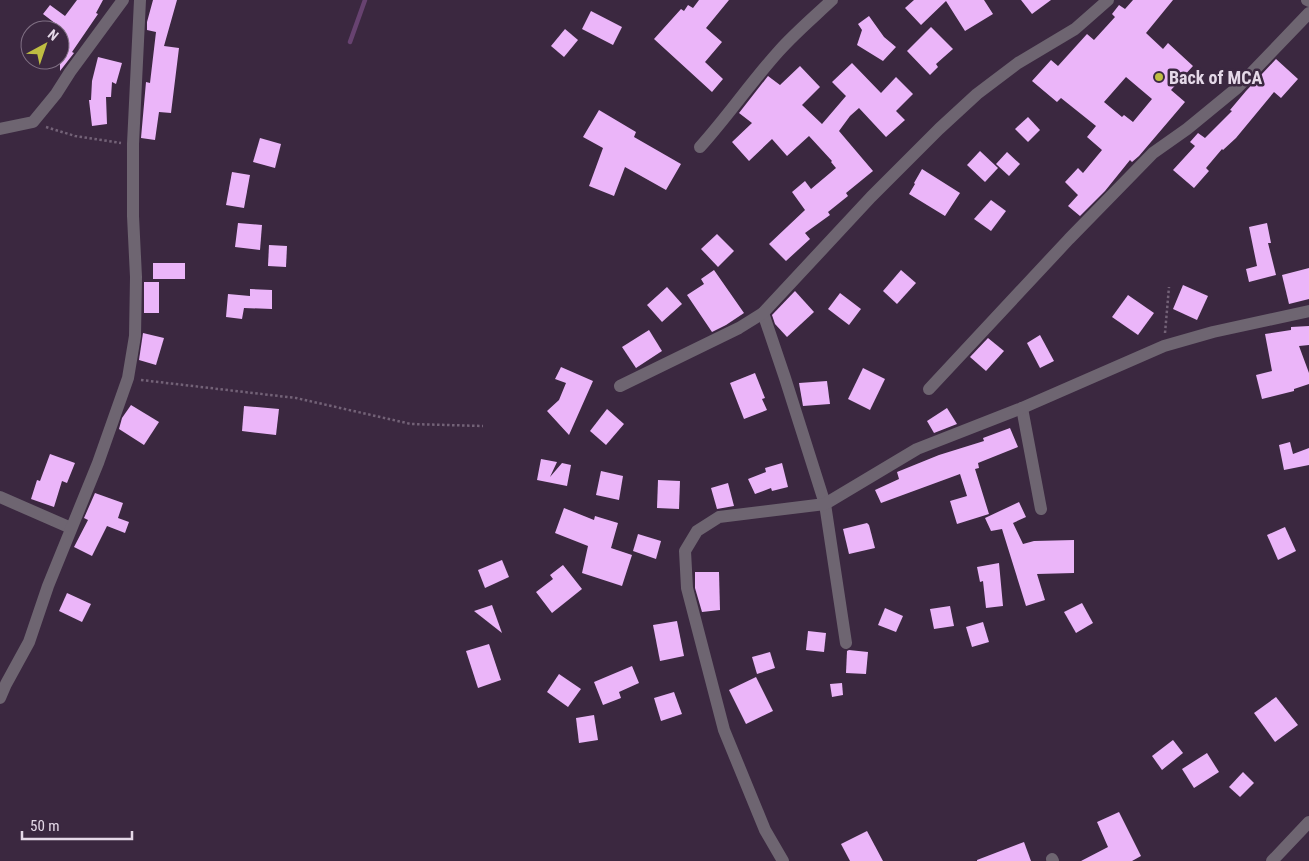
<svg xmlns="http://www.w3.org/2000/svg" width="1309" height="861" viewBox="0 0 1309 861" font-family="'Roboto Condensed',sans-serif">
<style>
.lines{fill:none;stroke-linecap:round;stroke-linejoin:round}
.stream{stroke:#674270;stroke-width:4.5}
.building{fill:#ebb5f9;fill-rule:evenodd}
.path{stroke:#736277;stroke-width:2.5;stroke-dasharray:2.5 2.5;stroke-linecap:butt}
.street{stroke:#6e6571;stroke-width:12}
.poi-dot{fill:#bfbe42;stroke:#3b2840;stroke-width:2}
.labels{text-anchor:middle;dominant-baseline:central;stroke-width:5;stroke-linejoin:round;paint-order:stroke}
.poi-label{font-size:18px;font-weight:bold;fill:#e5d9e8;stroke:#3b2840;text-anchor:start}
</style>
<rect width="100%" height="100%" fill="#3b2840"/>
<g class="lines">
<path class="stream" d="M 350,42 L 365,0"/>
</g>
<g class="building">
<path d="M 77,0 L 103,0 L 96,13 L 98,14 L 72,52 L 74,53 L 60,71 L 60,27 L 43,14 L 50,5 L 65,16 Z"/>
<path d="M 153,0 L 177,0 L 164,46 L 179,48 L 171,113 L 159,112 L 155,140 L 141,138 L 146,82 L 150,83 L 156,32 L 147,30 L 147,22 Z"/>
<path d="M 699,0 L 729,0 L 706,28 L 722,42 L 705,62 L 723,79 L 712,92 L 654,39 L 681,9 L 684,11 L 688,5 L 693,8 Z"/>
<path d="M 914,0 L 984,0 L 993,14 L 965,31 L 946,1 L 921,25 L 905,8 Z"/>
<path d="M 1021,0 L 1051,0 L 1032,14 Z"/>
<path d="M 1133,0 L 1173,0 L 1146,33 L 1163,49 L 1168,43 L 1193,66 L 1171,90 L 1185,102 L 1139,156 L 1132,162 L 1130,160 L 1105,191 L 1080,216 L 1068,206 L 1078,195 L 1065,182 L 1078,168 L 1083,173 L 1102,150 L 1087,137 L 1096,126 L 1061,98 L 1057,102 L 1032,81 L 1051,60 L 1058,66 L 1087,34 L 1094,40 L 1115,17 L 1112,14 L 1119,5 L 1125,9 ZM 1126,77 L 1152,99 L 1133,122 L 1124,115 L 1122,117 L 1104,102 Z"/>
<path d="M 591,11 L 622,27 L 613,45 L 582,29 Z"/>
<path d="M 869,16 L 884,37 L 896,47 L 883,61 L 857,45 L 862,30 L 858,24 Z"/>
<path d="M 931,27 L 953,49 L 936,64 L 938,67 L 930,75 L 907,51 Z"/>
<path d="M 565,29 L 578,40 L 564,57 L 551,46 Z"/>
<path d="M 98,57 L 122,63 L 116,84 L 112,82 L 111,97 L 106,97 L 107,124 L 92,126 L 89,100 L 91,100 L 92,81 Z"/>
<path d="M 1276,59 L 1298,79 L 1281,98 L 1274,92 L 1236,138 L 1223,150 L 1222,149 L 1206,168 L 1209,171 L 1194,188 L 1173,170 L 1195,146 L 1190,142 L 1198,133 L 1205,138 L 1232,111 L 1230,110 L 1246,91 Z"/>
<path d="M 852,63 L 881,93 L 896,77 L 913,94 L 896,111 L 905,120 L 886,137 L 859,108 L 850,116 L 839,131 L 873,171 L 846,193 L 848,196 L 828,212 L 830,215 L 805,233 L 810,239 L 786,261 L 769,244 L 805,210 L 792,192 L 805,181 L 811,189 L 836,168 L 831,162 L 832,161 L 809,136 L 787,156 L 772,139 L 749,161 L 732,142 L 752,123 L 739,113 L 768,76 L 780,85 L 800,66 L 820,87 L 802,105 L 822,124 L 846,96 L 832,82 Z"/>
<path d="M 599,110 L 636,132 L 634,137 L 681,164 L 666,190 L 625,167 L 614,196 L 589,186 L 603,148 L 583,137 Z"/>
<path d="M 1028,117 L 1040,130 L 1028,142 L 1015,129 Z"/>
<path d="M 260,138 L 281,144 L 275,168 L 253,162 Z"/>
<path d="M 980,151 L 998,168 L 985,182 L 967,165 Z"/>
<path d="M 1007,152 L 1020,164 L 1009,176 L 996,164 Z"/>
<path d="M 922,169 L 960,193 L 945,216 L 909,194 L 915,184 L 914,183 Z"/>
<path d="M 232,172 L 250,175 L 244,208 L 226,205 Z"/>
<path d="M 991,200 L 1006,211 L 991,231 L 974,219 Z"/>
<path d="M 238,223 L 262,225 L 260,250 L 235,247 Z"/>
<path d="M 1267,223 L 1271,243 L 1268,243 L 1276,275 L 1249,282 L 1246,269 L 1257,266 L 1249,227 Z"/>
<path d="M 717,234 L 734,251 L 718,267 L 701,249 Z"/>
<path d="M 269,245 L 287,246 L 286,267 L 268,266 Z"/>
<rect x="153" y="263" width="32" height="16"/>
<path d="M 1309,268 L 1309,299 L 1289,304 L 1282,275 Z"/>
<path d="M 714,270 L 744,313 L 726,325 L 712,332 L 687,295 L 704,284 L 701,279 Z"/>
<path d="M 901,270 L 916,283 L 897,304 L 883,291 Z"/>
<rect x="144" y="282" width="15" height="31"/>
<path d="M 1183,285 L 1208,296 L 1197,320 L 1173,309 Z"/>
<path d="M 667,287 L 682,304 L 662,322 L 647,305 Z"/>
<path d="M 250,289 L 272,290 L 272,309 L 244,308 L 242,319 L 226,317 L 228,294 L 250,296 Z"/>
<path d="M 795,291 L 814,312 L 787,337 L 775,324 L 772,315 Z"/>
<path d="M 840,293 L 861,309 L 849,325 L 828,309 Z"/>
<path d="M 1128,295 L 1154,313 L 1138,335 L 1112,317 Z"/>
<path d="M 1309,326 L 1309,345 L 1299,346 L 1309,373 L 1309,384 L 1294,389 L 1294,391 L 1262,399 L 1256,375 L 1272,371 L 1265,334 L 1291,330 L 1291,327 Z"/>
<path d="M 649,330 L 662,351 L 636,368 L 622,347 Z"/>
<path d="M 143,333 L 164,338 L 156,365 L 139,360 Z"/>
<path d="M 1040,335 L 1054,361 L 1040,368 L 1027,343 Z"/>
<path d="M 988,338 L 1004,351 L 986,371 L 970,357 Z"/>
<path d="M 561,367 L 593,381 L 569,435 L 547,411 L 559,400 L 566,383 L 555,379 Z"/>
<path d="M 863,368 L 885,379 L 870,410 L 848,399 Z"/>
<path d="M 755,373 L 765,398 L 762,399 L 767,410 L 744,419 L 730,383 Z"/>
<path d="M 827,381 L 830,404 L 803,406 L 799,383 Z"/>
<path d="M 131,405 L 159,422 L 144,445 L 119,429 L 122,418 Z"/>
<path d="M 244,406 L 279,409 L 276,435 L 242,431 Z"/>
<path d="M 947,408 L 957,424 L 934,433 L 927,421 Z"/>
<path d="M 607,409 L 624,424 L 606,445 L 590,431 Z"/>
<path d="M 1010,428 L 1018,447 L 978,463 L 979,468 L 975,469 L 989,514 L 957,524 L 950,501 L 967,496 L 960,474 L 881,503 L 875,490 L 899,479 L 897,472 L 939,455 L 984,441 L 983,438 Z"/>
<path d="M 1290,442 L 1293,454 L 1309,448 L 1309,465 L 1284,470 L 1279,445 Z"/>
<path d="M 50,454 L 75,463 L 67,483 L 62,481 L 54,507 L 31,499 L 37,480 L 40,481 Z"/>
<path d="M 541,459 L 557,462 L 550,477 L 562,463 L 571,465 L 567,486 L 537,480 Z"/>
<path d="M 782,463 L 788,487 L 772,491 L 771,488 L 755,494 L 748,479 L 766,472 L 765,468 Z"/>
<path d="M 601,471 L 623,476 L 619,500 L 596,495 Z"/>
<path d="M 658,480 L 680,481 L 679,509 L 657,508 Z"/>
<path d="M 728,483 L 734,506 L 717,509 L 711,488 Z"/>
<path d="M 95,493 L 123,503 L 118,518 L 129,522 L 125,533 L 107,526 L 92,556 L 74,547 L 88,520 L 84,518 Z"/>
<path d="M 1019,502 L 1026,517 L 1013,523 L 1023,544 L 1034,541 L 1074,540 L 1074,573 L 1037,574 L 1045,600 L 1026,606 L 1002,529 L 991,531 L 985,518 Z"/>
<path d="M 564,508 L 594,520 L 595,516 L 618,523 L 611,548 L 632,555 L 622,586 L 582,573 L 588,546 L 555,533 Z"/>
<path d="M 867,523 L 869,525 L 875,548 L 849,554 L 843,529 Z"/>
<path d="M 1285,527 L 1296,551 L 1278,560 L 1267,535 Z"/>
<path d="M 638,534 L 661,541 L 656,559 L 633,551 Z"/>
<path d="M 502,560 L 509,577 L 485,588 L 478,570 Z"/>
<path d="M 999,563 L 1003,606 L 986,608 L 983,581 L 980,582 L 977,567 Z"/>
<path d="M 563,565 L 582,589 L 552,613 L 536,592 L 553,579 L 550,575 Z"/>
<path d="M 695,572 L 719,572 L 720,610 L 702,612 L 695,588 Z"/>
<path d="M 67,593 L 91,604 L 82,622 L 59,611 Z"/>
<path d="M 1082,603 L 1093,623 L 1076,633 L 1064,612 Z"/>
<path d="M 492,605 L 502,633 L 474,611 Z"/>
<path d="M 950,606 L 954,626 L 934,629 L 930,609 Z"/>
<path d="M 885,608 L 903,616 L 896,632 L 878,625 Z"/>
<path d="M 677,621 L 684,656 L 660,661 L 653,625 Z"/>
<path d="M 983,622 L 989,642 L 972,647 L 966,627 Z"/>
<path d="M 808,631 L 826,633 L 824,652 L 806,650 Z"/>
<path d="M 489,644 L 501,680 L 478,688 L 466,651 Z"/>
<path d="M 849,650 L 868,652 L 866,674 L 846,673 L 847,651 Z"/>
<path d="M 770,652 L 775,668 L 757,674 L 752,657 Z"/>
<path d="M 632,666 L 639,683 L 619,692 L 621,698 L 603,705 L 594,682 Z"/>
<path d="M 559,674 L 581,689 L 568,707 L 547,692 Z"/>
<path d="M 756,677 L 773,711 L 746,724 L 729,690 Z"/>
<path d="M 842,683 L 843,695 L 832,697 L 830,684 Z"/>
<path d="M 674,692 L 682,714 L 661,721 L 654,698 Z"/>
<path d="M 1276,697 L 1298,725 L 1275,742 L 1254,713 Z"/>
<path d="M 594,715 L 598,740 L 579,743 L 576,718 Z"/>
<path d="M 1173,740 L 1183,753 L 1162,770 L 1152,756 Z"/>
<path d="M 1207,753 L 1219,772 L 1194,788 L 1182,769 Z"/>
<path d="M 1243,772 L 1254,783 L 1240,797 L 1229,787 Z"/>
<path d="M 1119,812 L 1141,856 L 1132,861 L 1081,861 L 1108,847 L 1097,822 Z"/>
<path d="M 867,831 L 883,861 L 850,861 L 841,844 Z"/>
<path d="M 1024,842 L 1031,861 L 977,861 L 977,860 Z"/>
</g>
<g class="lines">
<g class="path">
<path d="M 46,127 L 75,136 L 121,143"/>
<path d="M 1165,333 L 1169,287"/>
<path d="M 141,380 L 296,398 L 411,424 L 483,426"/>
</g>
<g class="street">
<path d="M 1307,0 L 1309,1"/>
<path d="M 0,129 L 33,122 L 56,94 L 70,72 L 123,0"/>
<path d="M 700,147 C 728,116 751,82 779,51 C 795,33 814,17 832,0"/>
<path d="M 763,313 L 785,378 L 825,504 L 846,643"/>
<path d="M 620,386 L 739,328 L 763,313 L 871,197 L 939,129 L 977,94 L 1018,63 L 1075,29 L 1108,0"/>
<path d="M 929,389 L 1069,239 L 1153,153 L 1187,129 L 1237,88 L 1309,13"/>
<path d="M 1022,408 L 1041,509"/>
<path d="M 0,497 L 71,528"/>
<path d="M 0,698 L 6,684 L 29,642 L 48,586 L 98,463 L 128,378 L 135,336 L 136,277 L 133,216 L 133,144 L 140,0"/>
<path d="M 1052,859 L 1053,861"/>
<path d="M 783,861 L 765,830 L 724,730 L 687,588 L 685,551 L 697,531 L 719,517 L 825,504 L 917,449 L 1022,408 L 1164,346 L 1213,332 L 1309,311"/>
<path d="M 1272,861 L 1309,822"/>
</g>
</g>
<circle class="poi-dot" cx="1159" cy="77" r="5"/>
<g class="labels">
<g class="poi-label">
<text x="1169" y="77">Back of MCA</text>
</g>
</g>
<g transform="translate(45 45) rotate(40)"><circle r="24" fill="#3b2840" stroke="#7f6f83"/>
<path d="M0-4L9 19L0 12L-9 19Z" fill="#bfbe42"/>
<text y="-8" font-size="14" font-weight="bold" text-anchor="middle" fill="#e5d9e8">N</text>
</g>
<path d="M22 831v8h110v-8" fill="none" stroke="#e5d9e8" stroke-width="2.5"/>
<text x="30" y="831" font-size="15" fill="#e5d9e8" stroke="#3b2840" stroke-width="4" paint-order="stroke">50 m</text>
</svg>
